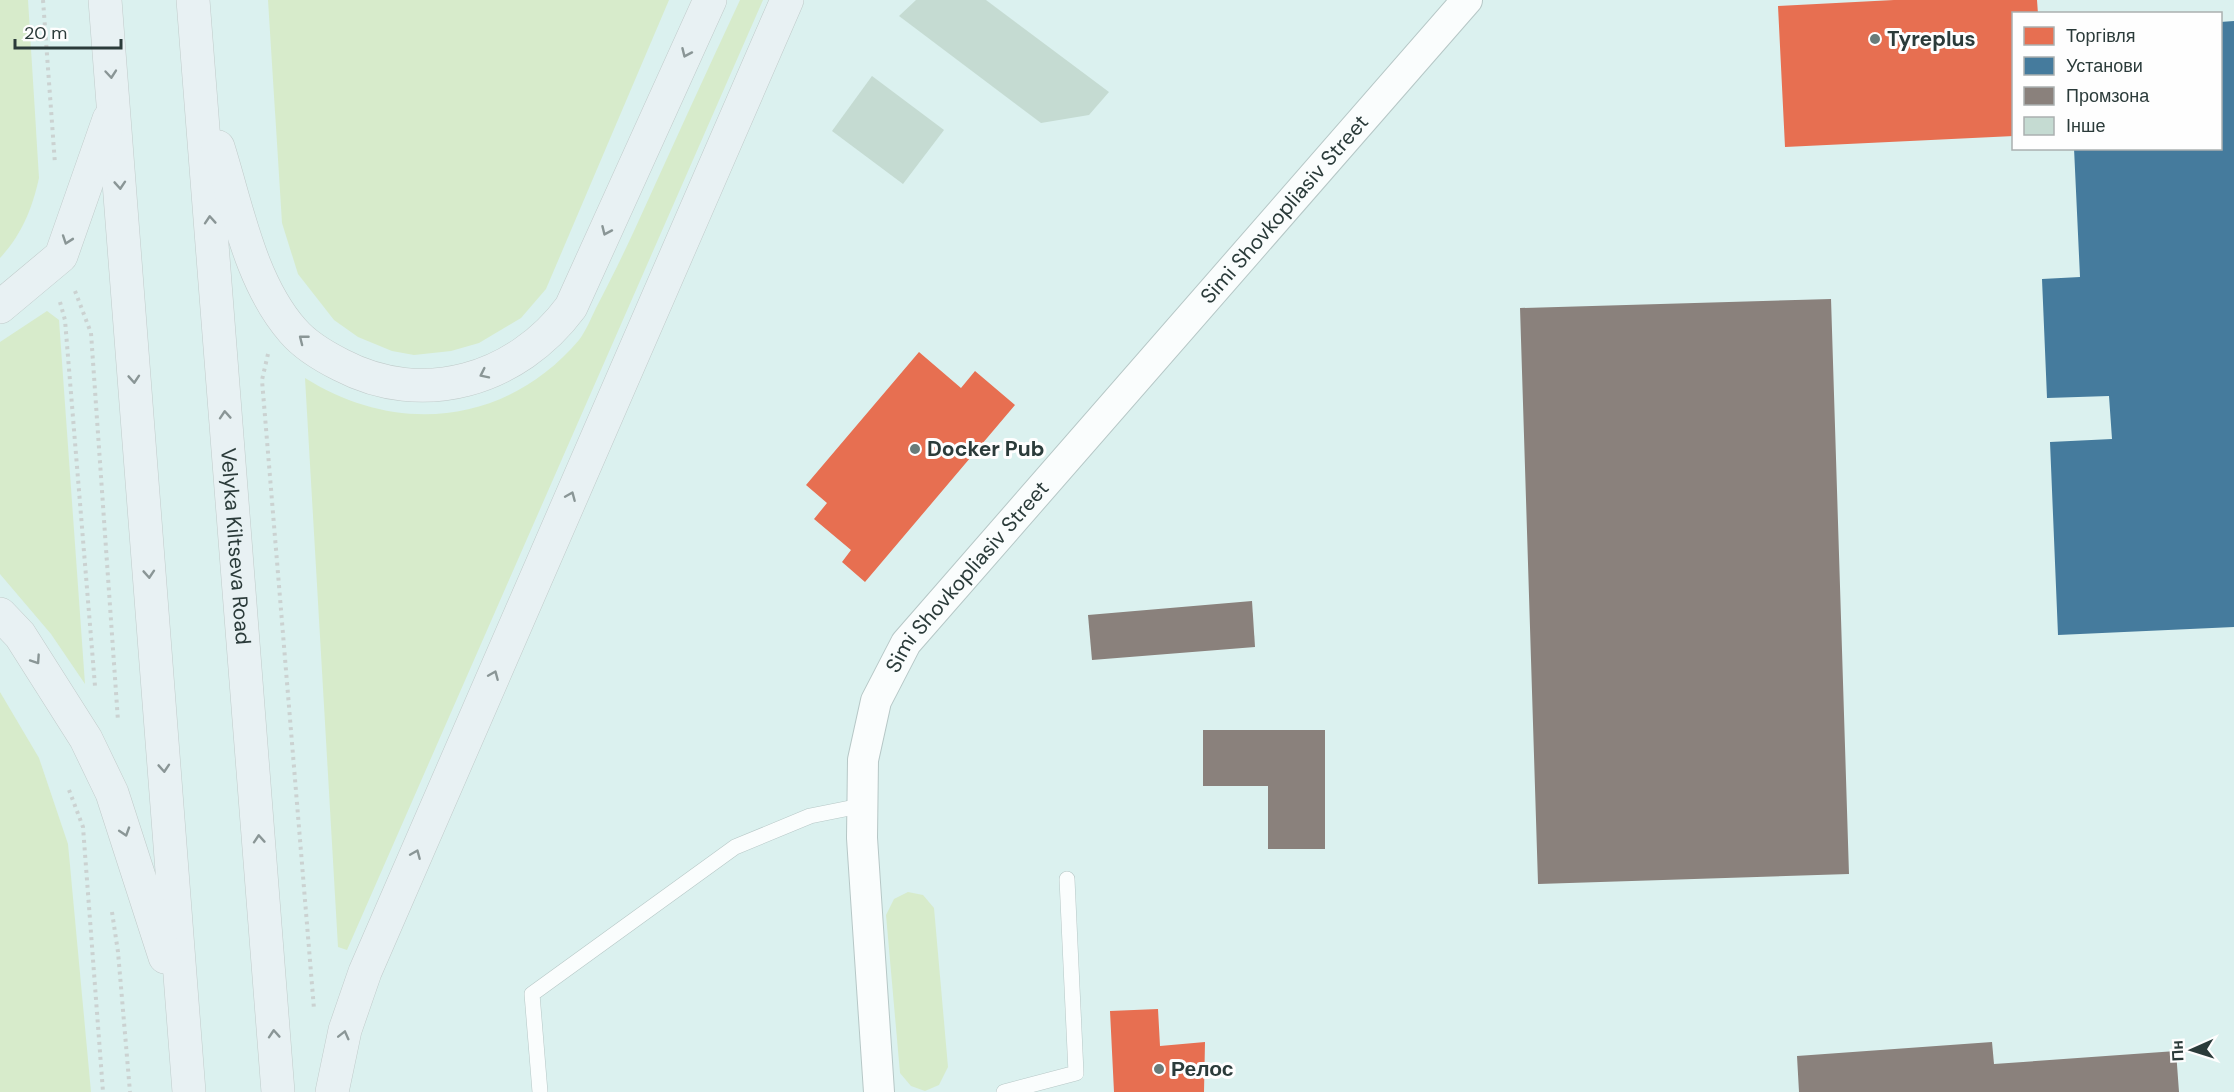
<svg xmlns="http://www.w3.org/2000/svg" width="2234" height="1092" viewBox="0 0 2234 1092" font-family="'DM Sans',sans-serif">
<style>
.green{fill:#d7ebcb}
.shops{fill:#e76f51}
.public{fill:#457b9d}
.industry{fill:#8a817c}
.building{fill:#c5dbd2}
.lines{fill:none;stroke-linecap:round;stroke-linejoin:round}
.service-casing{stroke:#b6c7c6;stroke-width:16}
.minor-casing{stroke:#b6c7c6;stroke-width:32}
.primary-casing{stroke:#c0cbca;stroke-width:34}
.path{stroke:#cbd2d1;stroke-width:4;stroke-dasharray:3 4.5;stroke-linecap:butt}
.service{stroke:#fafdfd;stroke-width:15}
.minor{stroke:#fafdfd;stroke-width:30}
.primary{stroke:#e8f1f3;stroke-width:33}
.oneway{stroke:#8a9696}
.poi-dot{fill:#697b79;stroke:#fefefe;stroke-width:2}
.labels{text-anchor:middle;dominant-baseline:central;stroke-width:6;stroke-linejoin:round;paint-order:stroke}
.poi-label{font-size:21px;font-weight:bold;fill:#2b3b3a;stroke:#fefefe;text-anchor:start}
.street-label{font-size:21px;fill:#2b3b3a;stroke:#fefefe}
</style>
<rect width="100%" height="100%" fill="#dbf1ef"/>
<g class="green">
<path d="M 0,0 L 28,0 L 39,178 C 32,209 22,234 0,258 Z"/>
<path d="M 268,0 L 669,0 L 546,289 L 521,318 L 479,343 L 451,351 L 414,355 L 392,351 L 358,337 L 334,320 L 298,274 L 282,223 Z"/>
<path d="M 740,0 L 763,0 L 347,950 L 338,947 L 305,378 C 397,436 507,425 579,340 C 586,331 591,318 596,308 C 609,283 622,257 634,231 C 669,154 704,77 740,0 Z"/>
<path d="M 47,311 L 59,320 L 85,684 L 51,634 L 0,574 L 0,342 Z"/>
<path d="M 0,692 L 39,758 L 68,844 L 91,1092 L 0,1092 Z"/>
<path d="M 908,892 L 923,895 L 934,908 L 948,1067 L 939,1085 L 925,1091 L 911,1086 L 900,1073 L 886,915 L 894,899 Z"/>
</g>
<g class="shops">
<path d="M 1894,0 L 2037,0 L 2038,14 L 2014,14 L 2014,136 L 1785,147 L 1778,6 Z"/>
<path d="M 919,352 L 961,388 L 975,371 L 1015,405 L 865,582 L 842,562 L 851,550 L 814,519 L 827,503 L 806,485 Z"/>
<path d="M 1158,1009 L 1160,1046 L 1205,1042 L 1204,1092 L 1114,1092 L 1110,1011 Z"/>
</g>
<path class="public" d="M 2234,21 L 2234,627 L 2058,635 L 2050,442 L 2112,439 L 2109,396 L 2047,398 L 2042,279 L 2080,277 L 2074,148 L 2220,148 L 2220,22 Z"/>
<g class="industry">
<path d="M 1831,299 L 1849,874 L 1538,884 L 1520,308 Z"/>
<path d="M 1252,601 L 1255,647 L 1092,660 L 1088,615 Z"/>
<path d="M 1203,730 L 1325,730 L 1325,849 L 1268,849 L 1268,786 L 1203,786 Z"/>
<path d="M 1992,1042 L 1994,1064 L 2176,1051 L 2179,1092 L 1799,1092 L 1797,1056 Z"/>
</g>
<g class="building">
<path d="M 916,0 L 986,0 L 1109,92 L 1089,115 L 1041,123 L 899,16 Z"/>
<path d="M 872,76 L 944,130 L 903,184 L 832,131 Z"/>
</g>
<g class="lines">
<g class="service-casing">
<g id="service">
<path d="M 540,1092 L 532,994 L 735,847 L 810,816 L 860,806"/>
<path d="M 1004,1092 L 1076,1073 L 1067,879"/>
</g>
</g>
<g class="minor-casing">
<g id="minor">
<path id="s1" d="M 879,1092 L 862,838 L 863,760 L 876,701 L 906,643 L 1467,0"/>
</g>
</g>
<g class="primary-casing">
<g id="primary">
<path d="M 105,0 L 189,1092"/>
<path id="s2" d="M 193,0 L 278,1092"/>
<path d="M 218,147 C 237,207 250,282 293,331 C 305,345 325,357 341,365 C 423,408 517,380 571,307 L 710,0"/>
<path d="M 0,307 L 61,256 L 109,119"/>
<path d="M 0,614 L 20,635 L 86,739 L 112,793 L 165,957"/>
<path d="M 332,1092 L 345,1030 L 365,972 L 787,0"/>
</g>
</g>
<g class="path">
<path d="M 43,0 L 55,164"/>
<path d="M 75,291 L 91,333 L 118,721"/>
<path d="M 60,302 L 65,320 L 95,686"/>
<path d="M 268,354 L 262,380 L 314,1009"/>
<path d="M 69,790 L 83,827 L 103,1092"/>
<path d="M 112,912 L 118,952 L 130,1092"/>
</g>
<use href="#service" class="service"/>
<use href="#minor" class="minor"/>
<use href="#primary" class="primary"/>
</g>
<defs><path id="oneway-chevron" d="M-2-3.5L2.5 0L-2 3.5" fill="none" stroke-width="1.6" stroke-linecap="round" stroke-linejoin="round" transform="scale(1.5)"/></defs>
<g class="oneway">
<use href="#oneway-chevron" transform="translate(686 53) rotate(114)"/>
<use href="#oneway-chevron" transform="translate(111 74) rotate(85)"/>
<use href="#oneway-chevron" transform="translate(120 185) rotate(86)"/>
<use href="#oneway-chevron" transform="translate(210 220) rotate(-94)"/>
<use href="#oneway-chevron" transform="translate(606 231) rotate(114)"/>
<use href="#oneway-chevron" transform="translate(67 240) rotate(109)"/>
<use href="#oneway-chevron" transform="translate(303 339) rotate(-142)"/>
<use href="#oneway-chevron" transform="translate(484 374) rotate(154)"/>
<use href="#oneway-chevron" transform="translate(134 379) rotate(86)"/>
<use href="#oneway-chevron" transform="translate(225 415) rotate(-94)"/>
<use href="#oneway-chevron" transform="translate(571 496) rotate(-67)"/>
<use href="#oneway-chevron" transform="translate(149 574) rotate(86)"/>
<use href="#oneway-chevron" transform="translate(36 660) rotate(56)"/>
<use href="#oneway-chevron" transform="translate(494 675) rotate(-67)"/>
<use href="#oneway-chevron" transform="translate(164 768) rotate(86)"/>
<use href="#oneway-chevron" transform="translate(125 832) rotate(72)"/>
<use href="#oneway-chevron" transform="translate(259 839) rotate(-94)"/>
<use href="#oneway-chevron" transform="translate(416 854) rotate(-67)"/>
<use href="#oneway-chevron" transform="translate(274 1034) rotate(-94)"/>
<use href="#oneway-chevron" transform="translate(344 1035) rotate(-76)"/>
</g>
<g class="poi-dot">
<circle cx="1875" cy="39" r="6"/>
<circle cx="915" cy="449" r="6"/>
<circle cx="1159" cy="1069" r="6"/>
</g>
<g class="labels">
<g class="poi-label">
<text x="1887" y="39">Tyreplus</text>
<text x="927" y="449">Docker Pub</text>
<text x="1171" y="1069">Релос</text>
</g>
<g class="street-label">
<text stroke="none"><textPath href="#s1" startOffset="1034">Simi Shovkopliasiv Street</textPath></text>
<text stroke="none"><textPath href="#s2" startOffset="548">Velyka Kiltseva Road</textPath></text>
<text stroke="none"><textPath href="#s1" startOffset="548">Simi Shovkopliasiv Street</textPath></text>
</g>
</g>
<rect x="2012" y="12" width="210" height="138" fill="#fefefe" stroke="#aab0b0" stroke-width="1.5"/>
<rect x="2024" y="27" width="30" height="18" fill="#e76f51" stroke="#aab0b0" stroke-width="1.5"/>
<text x="2066" y="42" font-size="18" fill="#2b3b3a">Торгівля</text>
<rect x="2024" y="57" width="30" height="18" fill="#457b9d" stroke="#aab0b0" stroke-width="1.5"/>
<text x="2066" y="72" font-size="18" fill="#2b3b3a">Установи</text>
<rect x="2024" y="87" width="30" height="18" fill="#8a817c" stroke="#aab0b0" stroke-width="1.5"/>
<text x="2066" y="102" font-size="18" fill="#2b3b3a">Промзона</text>
<rect x="2024" y="117" width="30" height="18" fill="#c5dbd2" stroke="#aab0b0" stroke-width="1.5"/>
<text x="2066" y="132" font-size="18" fill="#2b3b3a">Інше</text>
<g transform="translate(2192 1050) rotate(267)" stroke="#fefefe" stroke-width="4.5" paint-order="stroke">
<path d="M0-4.5L10 22L0 15L-10 22Z" fill="#2b3b3a"/>
<text y="-9" font-size="16" font-weight="bold" text-anchor="middle" fill="#2b3b3a">Пн</text>
</g>
<path d="M15 39v9h106v-9" fill="none" stroke="#2b3b3a" stroke-width="3"/>
<text x="24" y="39" font-size="18" fill="#2b3b3a" stroke="#fefefe" stroke-width="4.5" paint-order="stroke">20 m</text>
</svg>
